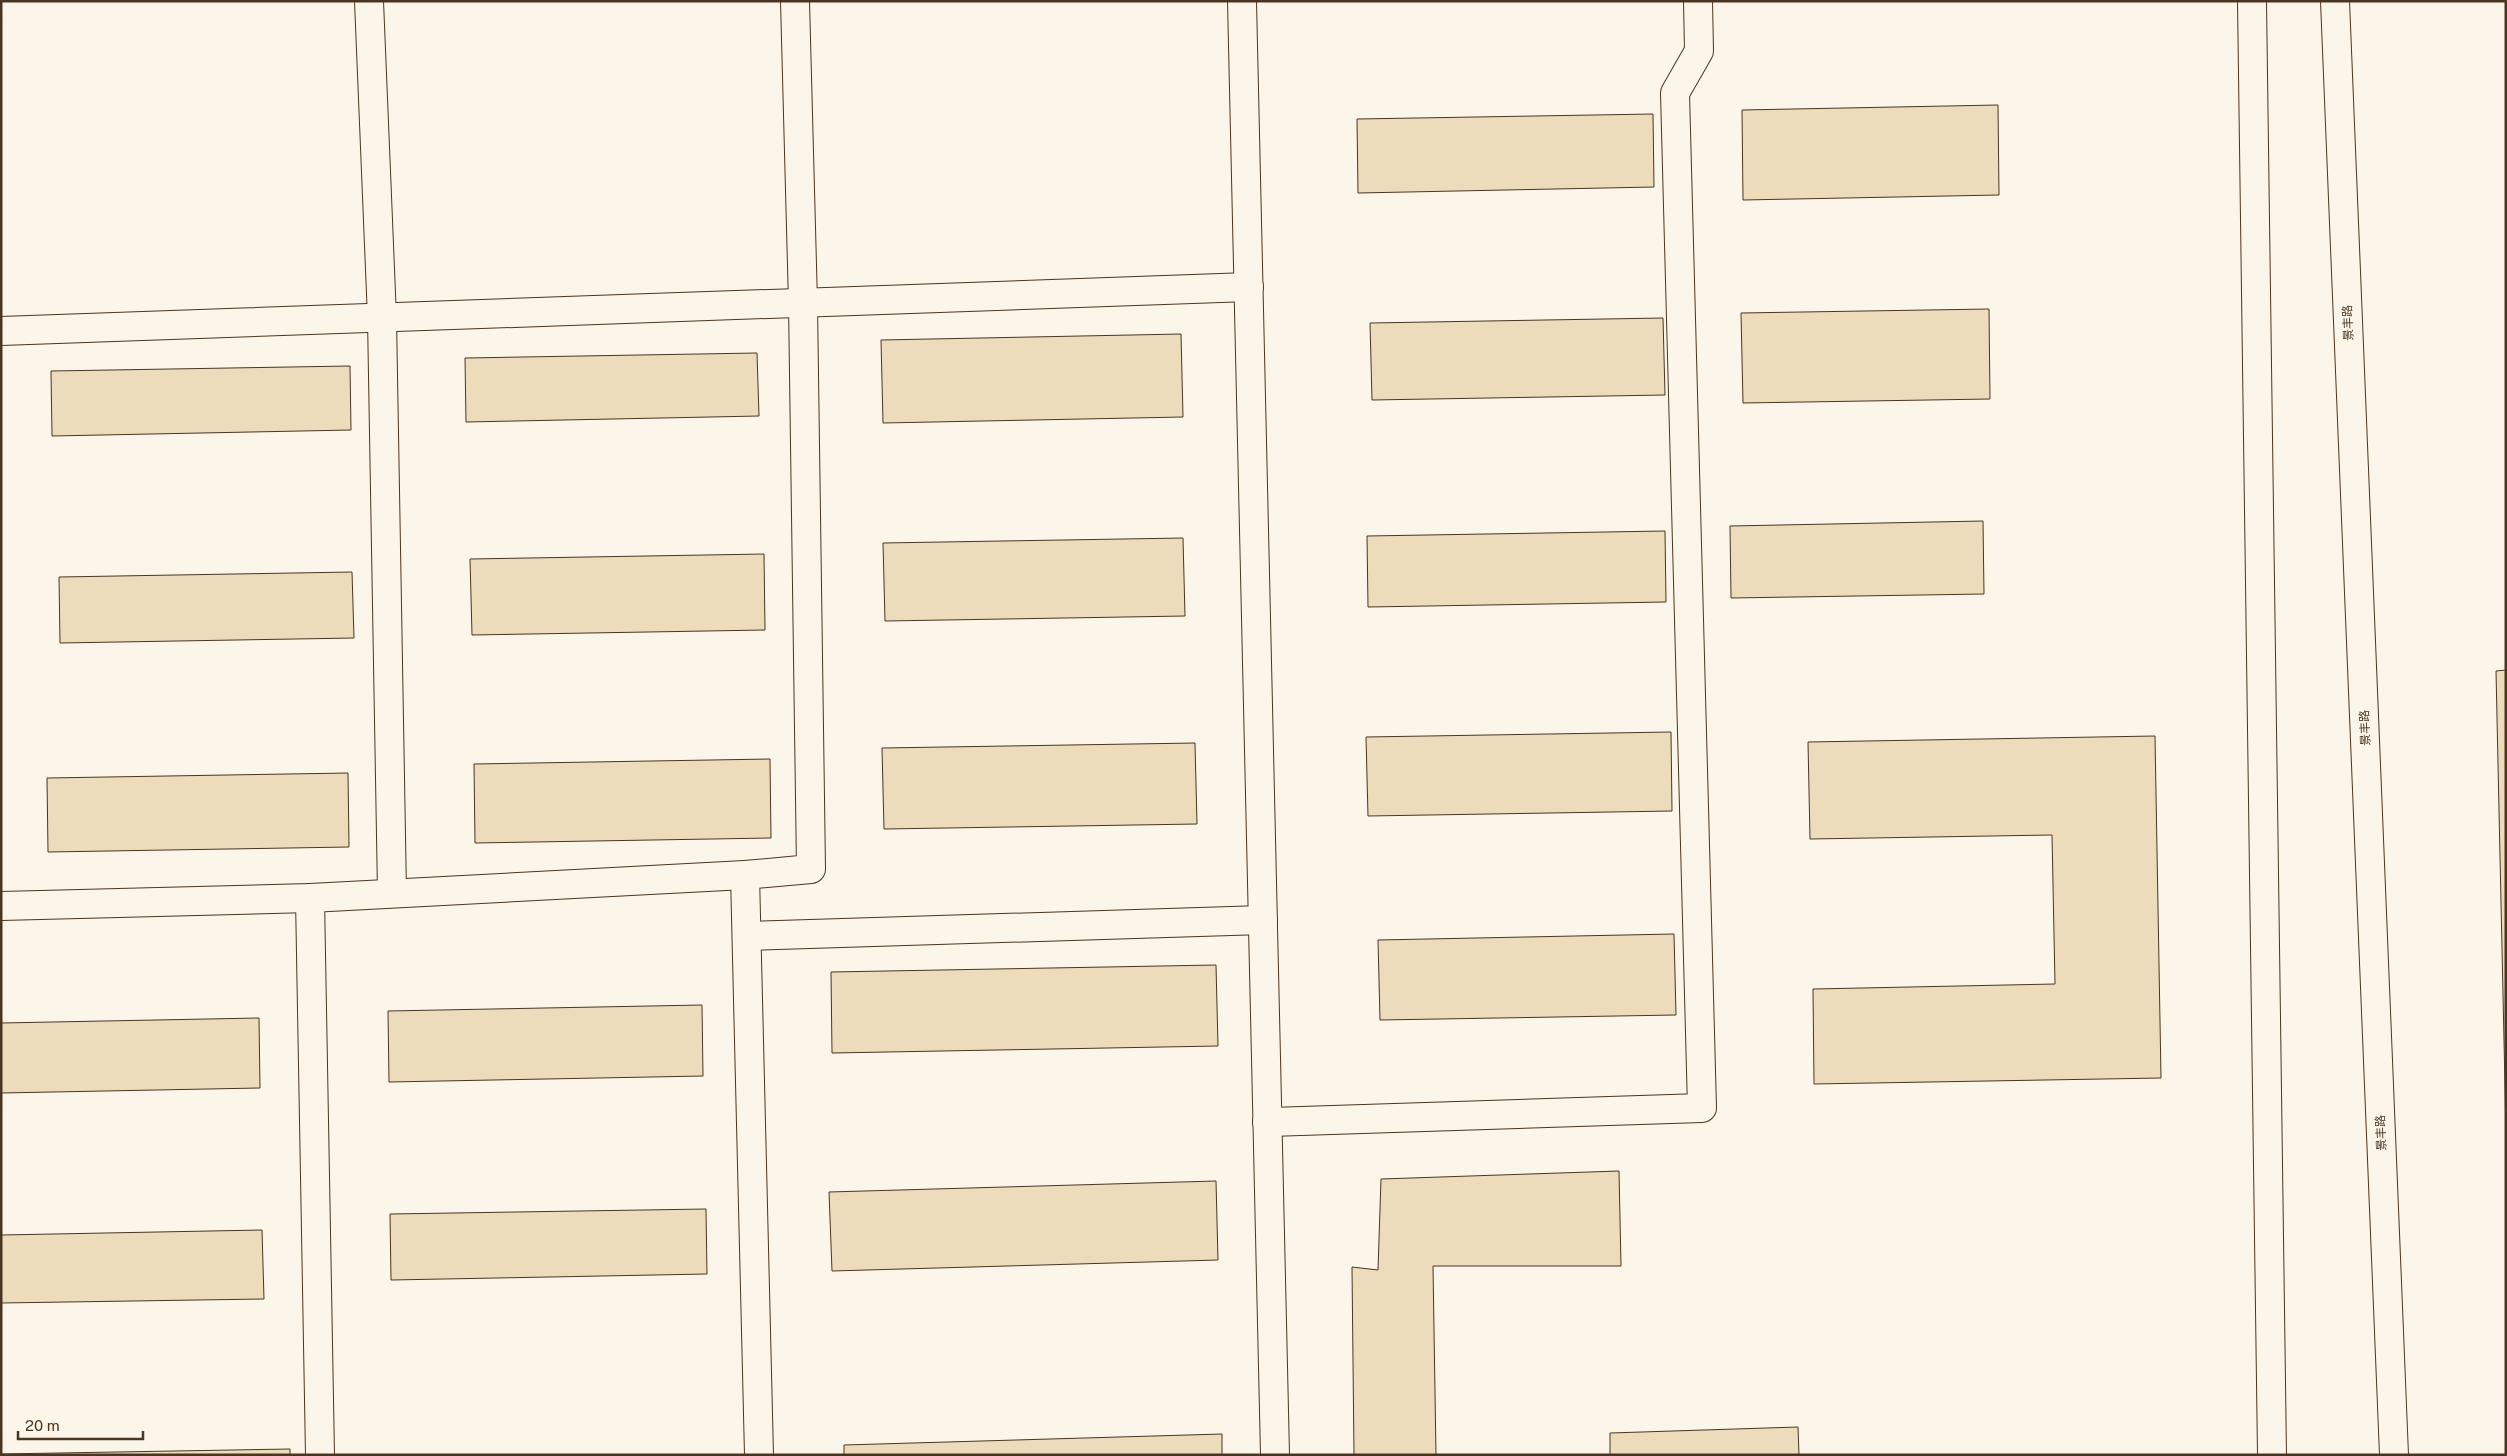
<svg xmlns="http://www.w3.org/2000/svg" width="2507" height="1456" viewBox="0 0 2507 1456" font-family="'Public Sans','Noto Sans SC',sans-serif">
<style>
.building{fill:#ecdcbc;stroke:#4a3520}
.lines{fill:none;stroke-linecap:round;stroke-linejoin:round}
.street-casing{stroke:#4a3520;stroke-width:30}
.primary-casing{stroke:#4a3520;stroke-width:30}
.street{stroke:#fbf6e9;stroke-width:28}
.primary{stroke:#fbf6e9;stroke-width:28}
.labels{text-anchor:middle;dominant-baseline:central;stroke-width:4;stroke-linejoin:round;paint-order:stroke}
.street-label{font-size:12px;fill:#4a3520;stroke:#fbf6e9}
</style>
<rect width="100%" height="100%" fill="#fbf6e9"/>
<g class="building">
<path d="M 1998,105 L 1999,195 L 1743,200 L 1742,110 Z"/>
<path d="M 1653,114 L 1654,187 L 1358,193 L 1357,119 Z"/>
<path d="M 1989,309 L 1990,399 L 1743,403 L 1741,313 Z"/>
<path d="M 1663,318 L 1665,395 L 1372,400 L 1370,323 Z"/>
<path d="M 1181,334 L 1183,417 L 883,423 L 881,340 Z"/>
<path d="M 757,353 L 759,416 L 466,422 L 465,358 Z"/>
<path d="M 350,366 L 351,430 L 52,436 L 51,371 Z"/>
<path d="M 1983,521 L 1984,594 L 1731,598 L 1730,526 Z"/>
<path d="M 1665,531 L 1666,602 L 1368,607 L 1367,536 Z"/>
<path d="M 1183,538 L 1185,616 L 885,621 L 883,543 Z"/>
<path d="M 764,554 L 765,630 L 472,635 L 470,559 Z"/>
<path d="M 352,572 L 354,638 L 60,643 L 59,577 Z"/>
<path d="M 2506,670 L 2506,1133 L 2496,671 Z"/>
<path d="M 1671,732 L 1672,811 L 1368,816 L 1366,737 Z"/>
<path d="M 2155,736 L 2161,1078 L 1814,1084 L 1813,989 L 2055,984 L 2052,835 L 1810,839 L 1808,742 Z"/>
<path d="M 1195,743 L 1197,824 L 884,829 L 882,748 Z"/>
<path d="M 770,759 L 771,838 L 475,843 L 474,764 Z"/>
<path d="M 348,773 L 349,847 L 48,852 L 47,778 Z"/>
<path d="M 1674,934 L 1676,1015 L 1380,1020 L 1378,940 Z"/>
<path d="M 1216,965 L 1218,1046 L 832,1053 L 831,972 Z"/>
<path d="M 702,1005 L 703,1076 L 389,1082 L 388,1011 Z"/>
<path d="M 259,1018 L 260,1088 L 1,1093 L 1,1023 Z"/>
<path d="M 1619,1171 L 1621,1266 L 1433,1266 L 1436,1455 L 1354,1455 L 1352,1267 L 1378,1270 L 1381,1179 Z"/>
<path d="M 1216,1181 L 1218,1260 L 832,1271 L 829,1192 Z"/>
<path d="M 706,1209 L 707,1274 L 391,1280 L 390,1214 Z"/>
<path d="M 262,1230 L 264,1299 L 1,1303 L 1,1235 Z"/>
<path d="M 1798,1427 L 1799,1455 L 1610,1455 L 1610,1433 Z"/>
<path d="M 1222,1434 L 1222,1455 L 844,1455 L 844,1445 Z"/>
<path d="M 290,1449 L 290,1455 L 1,1455 L 1,1454 Z"/>
</g>
<g class="lines">
<g class="street-casing">
<g id="street">
<path d="M 369,1 L 382,318 L 392,893"/>
<path d="M 1242,1 L 1275,1455"/>
<path d="M 1,331 L 1249,287"/>
<path d="M 745,875 L 759,1455"/>
<path d="M 310,898 L 320,1455"/>
<path d="M 1,906 L 310,898 L 745,875 L 811,869 L 803,303 L 795,1"/>
<path d="M 747,936 L 1263,920"/>
<path d="M 1267,1122 L 1702,1108 L 1675,93 L 1699,51 L 1698,1"/>
</g>
</g>
<g class="primary-casing">
<g id="primary">
<path d="M 2252,1 L 2272,1455"/>
<path d="M 2335,1 L 2394,1455"/>
</g>
</g>
<use href="#street" class="street"/>
<use href="#primary" class="primary"/>
</g>
<g class="labels">
<g class="street-label">
<text transform="translate(2348 323) rotate(-92)">景丰路</text>
<text transform="translate(2365 728) rotate(-92)">景丰路</text>
<text transform="translate(2381 1133) rotate(-92)">景丰路</text>
</g>
</g>
<rect width="2507" height="1456" fill="none" stroke="#4a3520" stroke-width="5"/>
<path d="M18 1431v8h125v-8" fill="none" stroke="#4a3520" stroke-width="2.5"/>
<text x="25" y="1431" font-size="15" fill="#4a3520" stroke="#fbf6e9" stroke-width="4" paint-order="stroke">20 m</text>
</svg>
